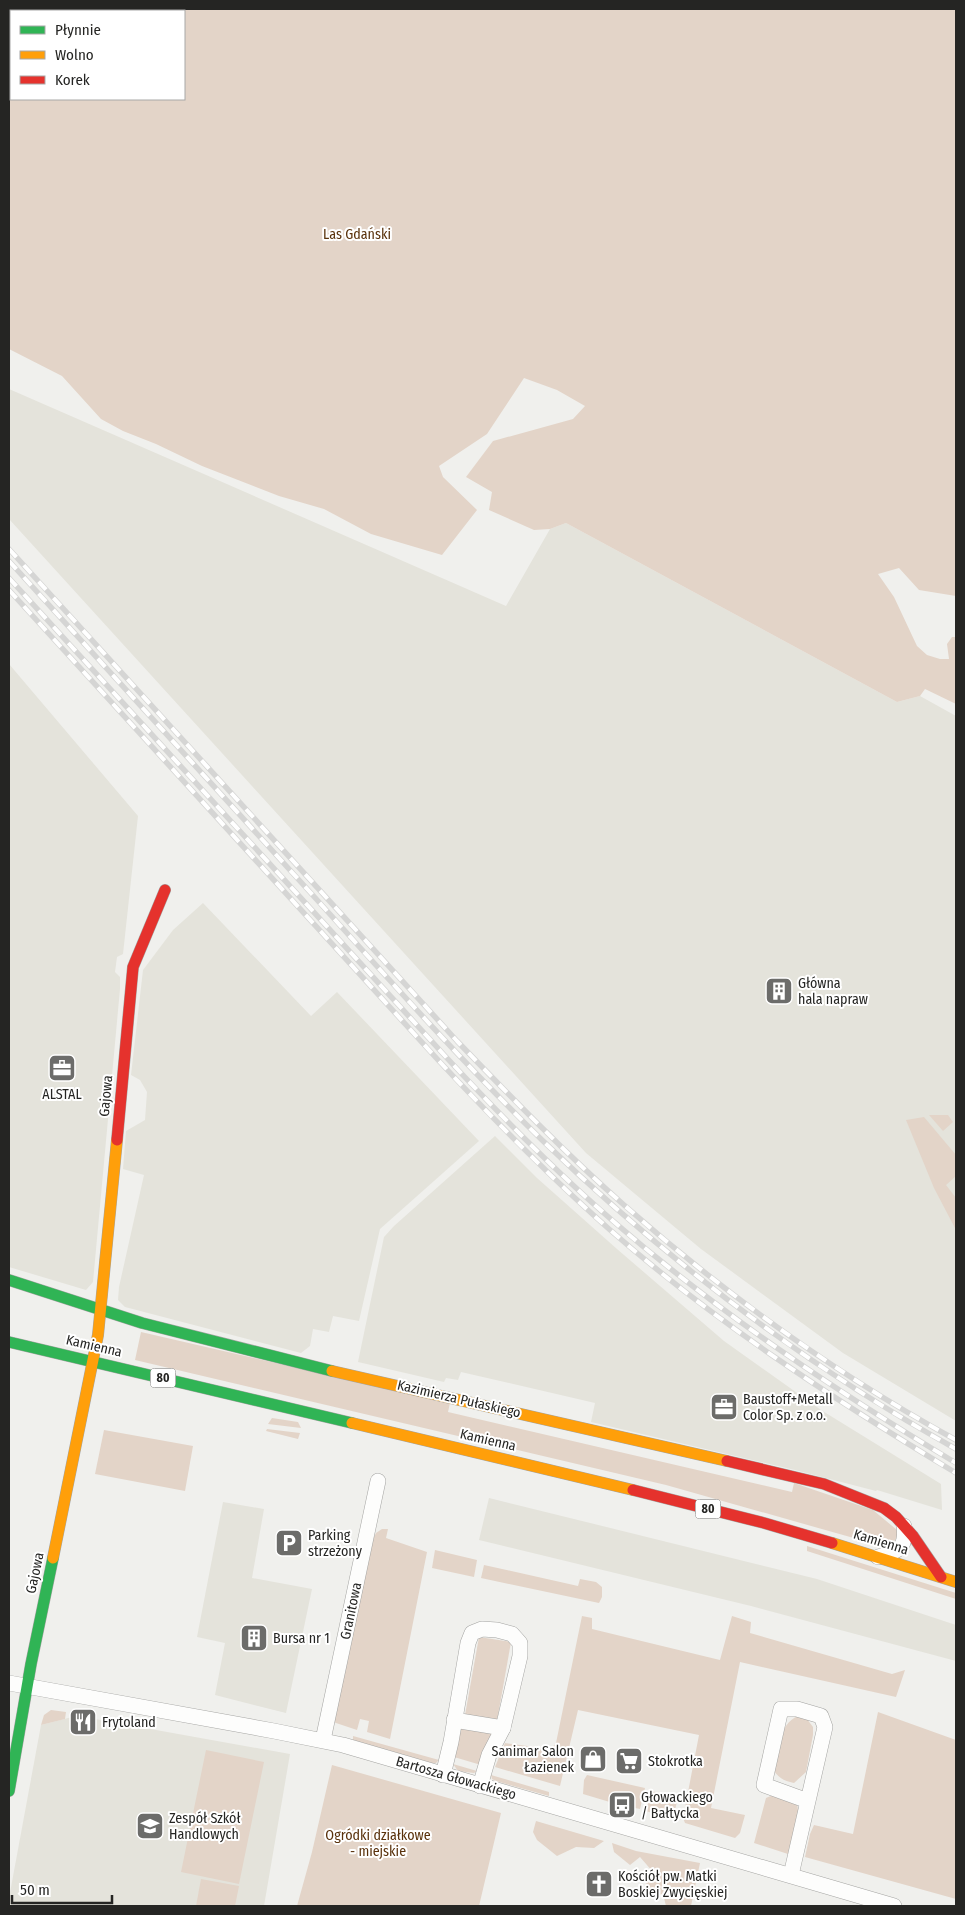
<svg xmlns="http://www.w3.org/2000/svg" width="965" height="1915" viewBox="0 0 965 1915" font-family="'Fira Sans Condensed',sans-serif">
<style>
.built{fill:#e4e3db}
.green{fill:#e3d4c8;fill-rule:evenodd}
.lines{fill:none;stroke-linecap:round;stroke-linejoin:round}
.street-casing{stroke:#a4a4a2;stroke-width:16}
.fast-casing{stroke:#a4a4a2;stroke-width:12}
.slow-casing{stroke:#a4a4a2;stroke-width:12}
.jam-casing{stroke:#a4a4a2;stroke-width:12}
.street{stroke:#fdfdfc;stroke-width:15}
.fast{stroke:#30b455;stroke-width:11}
.slow{stroke:#ff9f0a;stroke-width:11}
.jam{stroke:#e5322d;stroke-width:11}
.rail-casing{stroke:#d5d5d4;stroke-width:5.5}
.rail{stroke:#fff;stroke-width:4;stroke-dasharray:11;stroke-linecap:butt}
.labels{text-anchor:middle;dominant-baseline:central;stroke-width:4;stroke-linejoin:round;paint-order:stroke}
.shield{fill:#fff;stroke:#666665;stroke-width:1}
.shield-label{font-size:12px;font-weight:bold;fill:#252523}
.park-label{font-size:14px;fill:#59310b;stroke:#fff}
.poi-label{font-size:14px;fill:#252523;stroke:#fff;text-anchor:start}
.street-label{font-size:14px;fill:#252523;stroke:#fff}
</style>
<rect width="100%" height="100%" fill="#f0f0ed"/>
<g class="built">
<path d="M 9,389 L 506,606 L 550,529 L 566,523 L 897,702 L 920,696 L 956,716 L 956,1421 L 843,1353 L 701,1249 L 586,1153 L 9,519 Z"/>
<path d="M 9,664 L 138,816 L 123,954 L 117,957 L 115,972 L 120,977 L 120,989 L 93,1282 L 86,1290 L 9,1267 Z"/>
<path d="M 203,903 L 311,1016 L 337,992 L 479,1141 L 380,1229 L 359,1321 L 333,1316 L 329,1332 L 313,1329 L 310,1346 L 301,1353 L 125,1307 L 118,1300 L 119,1287 L 144,1175 L 123,1169 L 126,1131 L 145,1120 L 147,1092 L 140,1080 L 131,1075 L 143,970 L 173,930 Z"/>
<path d="M 495,1136 L 537,1178 L 617,1249 L 724,1341 L 821,1410 L 941,1484 L 942,1510 L 877,1490 L 876,1491 L 795,1470 L 591,1422 L 595,1403 L 461,1372 L 458,1380 L 446,1378 L 444,1382 L 358,1362 L 384,1237 L 394,1226 Z"/>
<path d="M 489,1498 L 817,1579 L 956,1625 L 956,1661 L 751,1606 L 479,1540 Z"/>
<path d="M 223,1502 L 264,1509 L 252,1578 L 312,1589 L 286,1713 L 215,1695 L 225,1643 L 197,1637 Z"/>
<path d="M 72,1717 L 71,1725 L 93,1728 L 95,1719 L 290,1754 L 264,1906 L 9,1906 L 9,1898 L 41,1725 Z"/>
</g>
<g class="green">
<path d="M 9,9 L 956,9 L 956,596 L 919,590 L 899,568 L 878,574 L 894,597 L 917,646 L 927,655 L 940,659 L 949,659 L 947,644 L 952,637 L 956,637 L 956,704 L 925,689 L 920,696 L 897,702 L 566,523 L 550,529 L 534,530 L 489,510 L 492,492 L 466,477 L 493,441 L 573,419 L 585,406 L 557,390 L 524,378 L 487,434 L 439,466 L 443,477 L 477,510 L 442,555 L 371,534 L 324,509 L 279,496 L 202,466 L 156,444 L 123,431 L 101,419 L 62,376 L 9,349 ZM 11,11 L 184,11 L 184,99 L 11,99 Z"/>
<path d="M 929,1115 L 948,1115 L 953,1122 L 943,1131 Z"/>
<path d="M 924,1117 L 956,1155 L 956,1176 L 946,1185 L 956,1198 L 956,1230 L 934,1188 L 906,1120 Z"/>
<path d="M 141,1332 L 450,1403 L 448,1412 L 792,1492 L 794,1483 L 873,1510 L 897,1530 L 897,1537 L 893,1543 L 882,1546 L 666,1485 L 135,1360 Z"/>
<path d="M 272,1418 L 298,1422 L 301,1428 L 268,1424 Z"/>
<path d="M 267,1429 L 300,1433 L 298,1439 L 266,1431 Z"/>
<path d="M 104,1430 L 193,1446 L 185,1491 L 95,1474 Z"/>
<path d="M 382,1529 L 388,1529 L 386,1538 L 427,1552 L 390,1739 L 367,1732 L 369,1721 L 360,1719 L 357,1730 L 333,1722 L 373,1539 L 376,1533 Z"/>
<path d="M 807,1546 L 956,1593 L 956,1599 L 807,1551 Z"/>
<path d="M 435,1550 L 477,1560 L 474,1577 L 432,1568 Z"/>
<path d="M 484,1565 L 578,1586 L 580,1579 L 596,1582 L 602,1587 L 602,1597 L 599,1603 L 481,1578 Z"/>
<path d="M 582,1616 L 592,1618 L 592,1629 L 720,1660 L 732,1616 L 751,1622 L 750,1633 L 892,1674 L 905,1670 L 896,1697 L 740,1662 L 711,1808 L 745,1815 L 740,1833 L 735,1838 L 685,1823 L 683,1818 L 699,1735 L 578,1710 L 560,1786 L 495,1767 L 505,1743 L 551,1749 L 556,1743 Z"/>
<path d="M 479,1637 L 511,1642 L 497,1721 L 465,1715 Z"/>
<path d="M 51,1710 L 66,1712 L 65,1719 L 41,1725 L 44,1715 Z"/>
<path d="M 878,1712 L 956,1740 L 956,1899 L 805,1857 L 810,1834 L 814,1825 L 853,1834 Z"/>
<path d="M 798,1716 L 807,1719 L 813,1727 L 813,1735 L 806,1772 L 794,1783 C 784,1781 779,1778 773,1770 C 778,1750 778,1725 798,1716 Z"/>
<path d="M 460,1725 L 494,1734 L 481,1765 L 454,1757 Z"/>
<path d="M 353,1736 L 439,1760 L 436,1763 L 432,1763 L 353,1740 Z"/>
<path d="M 206,1750 L 264,1762 L 239,1884 L 181,1872 Z"/>
<path d="M 453,1764 L 477,1771 L 474,1773 L 458,1771 Z"/>
<path d="M 332,1765 L 501,1813 L 479,1906 L 297,1906 L 312,1852 Z"/>
<path d="M 491,1775 L 549,1792 L 549,1796 L 496,1781 L 492,1779 Z"/>
<path d="M 587,1775 L 645,1788 L 640,1809 L 630,1807 L 630,1803 L 616,1799 L 613,1803 L 583,1794 L 584,1780 Z"/>
<path d="M 651,1791 L 678,1797 L 673,1819 L 663,1816 L 664,1812 L 656,1810 L 655,1814 L 646,1811 Z"/>
<path d="M 773,1795 L 797,1803 L 799,1817 L 791,1855 L 754,1843 L 766,1798 Z"/>
<path d="M 536,1821 L 604,1841 L 594,1848 L 576,1847 L 557,1856 L 537,1840 L 533,1832 Z"/>
<path d="M 612,1843 L 636,1851 L 700,1863 L 691,1906 L 666,1906 L 663,1894 L 650,1896 L 646,1882 L 653,1872 L 640,1857 L 630,1865 L 614,1852 Z"/>
<path d="M 201,1879 L 239,1886 L 235,1906 L 196,1906 Z"/>
</g>
<g class="lines">
<g class="street-casing">
<g id="street">
<path d="M 878,1557 C 898,1552 907,1548 904,1526"/>
<path d="M 9,1683 L 274,1731 L 343,1745 L 894,1906"/>
<path d="M 454,1720 L 503,1728"/>
<path d="M 323,1740 L 378,1481"/>
<path d="M 443,1775 L 451,1742 L 468,1643 L 472,1633 L 482,1629 L 497,1630 L 512,1634 L 520,1643 L 520,1656 L 503,1728 L 489,1755 L 480,1786"/>
<path d="M 791,1875 L 825,1727 L 821,1716 L 797,1709 L 781,1709 L 764,1785 L 808,1801"/>
</g>
</g>
<g class="fast-casing">
<g id="fast">
<path d="M 9,1280 L 142,1323 L 332,1371"/>
<path d="M 9,1342 L 352,1423"/>
<path d="M 9,1791 L 31,1664 L 53,1558"/>
</g>
</g>
<g class="slow-casing">
<g id="slow">
<path d="M 332,1371 L 727,1461"/>
<path d="M 352,1423 L 633,1490"/>
<path d="M 832,1543 L 956,1582"/>
<path d="M 53,1558 L 98,1335 L 117,1140"/>
</g>
</g>
<g class="jam-casing">
<g id="jam">
<path d="M 117,1140 L 133,967 L 165,890"/>
<path d="M 727,1461 L 824,1484 L 884,1508 L 896,1517 L 913,1536 L 941,1577"/>
<path d="M 633,1490 L 764,1523 L 832,1543"/>
</g>
</g>
<use href="#street" class="street"/>
<use href="#fast" class="fast"/>
<use href="#slow" class="slow"/>
<use href="#jam" class="jam"/>
<g class="rail-casing">
<g id="rail">
<path d="M 9,549 L 457,1041 C 511,1097 565,1153 624,1205 C 725,1294 838,1375 956,1440"/>
<path d="M 9,561 C 109,671 209,781 309,891 C 385,975 461,1061 542,1140 C 666,1260 805,1365 956,1449"/>
<path d="M 9,578 L 446,1057 C 499,1114 554,1170 613,1221 C 719,1313 836,1391 956,1463"/>
<path d="M 9,590 L 439,1061 C 494,1120 549,1176 609,1229 C 716,1323 835,1400 956,1473"/>
</g>
</g>
<use href="#rail" class="rail"/>
</g>
<defs>
<g id="building-square" transform="scale(1.4375)"><rect x="-9" y="-9" width="18" height="18" rx="4" fill="#6c6c6a" stroke="#fff"/><path d="M-4-6H4V6H1V3H-1V6H-4ZM-2.5-4.3h1.7v1.8h-1.7ZM.8-4.3h1.7v1.8H.8ZM-2.5-1h1.7V.8h-1.7ZM.8-1h1.7V.8H.8Z" fill="#fff"/></g>
<g id="office-square" transform="scale(1.4375)"><rect x="-9" y="-9" width="18" height="18" rx="4" fill="#6c6c6a" stroke="#fff"/><path d="M-6-3h4V-5.5h4V-3h4V5H-6ZM-1-4.5V-3h2v-1.5ZM-6 0V1H6V0Z" fill="#fff"/></g>
<g id="parking-square" transform="scale(1.4375)"><rect x="-9" y="-9" width="18" height="18" rx="4" fill="#6c6c6a" stroke="#fff"/><path d="M-3.5-5.5H1a3.5 3.5 0 0 1 0 7H-1V5.5H-3.5ZM-1-3.4V-.6H.8a1.4 1.4 0 0 0 0-2.8Z" fill="#fff"/></g>
<g id="restaurant-square" transform="scale(1.4375)"><rect x="-9" y="-9" width="18" height="18" rx="4" fill="#6c6c6a" stroke="#fff"/><path d="M-5-6h1v4h1v-4h1v4h1v-4h1v5L-1.5 .5V6h-2V.5L-5-1ZM5-6V6H3V1.5H1.5Q1.5-4 5-6Z" fill="#fff"/></g>
<g id="shop-square" transform="scale(1.4375)"><rect x="-9" y="-9" width="18" height="18" rx="4" fill="#6c6c6a" stroke="#fff"/><path d="M-5-2.5h2.3a2.7 3.5 0 0 1 5.4 0H5L5.5 6h-11ZM-1.5-2.5h3a1.5 2.3 0 0 0-3 0Z" fill="#fff"/></g>
<g id="supermarket-square" transform="scale(1.4375)"><rect x="-9" y="-9" width="18" height="18" rx="4" fill="#6c6c6a" stroke="#fff"/><path d="M-6-5.5h2.5l.6 2H6L4.5 2H-2.5L-4.4-4H-6ZM-1.5 3.2a1.3 1.3 0 1 0 .1 0ZM3 3.2a1.3 1.3 0 1 0 .1 0Z" fill="#fff"/></g>
<g id="bus-square" transform="scale(1.4375)"><rect x="-9" y="-9" width="18" height="18" rx="4" fill="#6c6c6a" stroke="#fff"/><path d="M-5-6H5V4H4V6H2V4H-2V6H-4V4H-5ZM-3.5-4V0h7V-4ZM-3.5 1.2v1.5H-2V1.2ZM2 1.2v1.5H3.5V1.2Z" fill="#fff"/></g>
<g id="school-square" transform="scale(1.4375)"><rect x="-9" y="-9" width="18" height="18" rx="4" fill="#6c6c6a" stroke="#fff"/><path d="M0-5L7-2L0 1L-7-2ZM-4 1L0 2.5L4 1V4Q0 6-4 4Z" fill="#fff"/></g>
<g id="church-square" transform="scale(1.4375)"><rect x="-9" y="-9" width="18" height="18" rx="4" fill="#6c6c6a" stroke="#fff"/><path d="M-1.2-6h2.4v3.5h3.3v2.4h-3.3V6h-2.4V-.1h-3.3v-2.4h3.3Z" fill="#fff"/></g>
</defs>
<g fill-rule="evenodd">
<use href="#building-square" x="779" y="991"/>
<use href="#office-square" x="62" y="1068"/>
<use href="#office-square" x="724" y="1407"/>
<use href="#parking-square" x="289" y="1543"/>
<use href="#building-square" x="254" y="1638"/>
<use href="#restaurant-square" x="83" y="1722"/>
<use href="#shop-square" x="593" y="1759"/>
<use href="#supermarket-square" x="629" y="1761"/>
<use href="#bus-square" x="622" y="1805"/>
<use href="#school-square" x="150" y="1826"/>
<use href="#church-square" x="599" y="1884"/>
</g>
<g class="labels">
<g class="shield">
<rect x="150.5" y="1368.5" width="25" height="19" rx="4"/>
<rect x="695.5" y="1499.5" width="25" height="19" rx="4"/>
</g>
<g class="shield-label">
<text x="163" y="1378">80</text>
<text x="708" y="1509">80</text>
</g>
<g class="park-label">
<text x="357" y="234">Las Gdański</text>
<text x="378" y="1835">Ogródki działkowe<tspan x="378" dy="16">- miejskie</tspan></text>
</g>
<g class="poi-label">
<text x="798" y="983">Główna<tspan x="798" dy="16">hala napraw</tspan></text>
<text x="62" y="1094" text-anchor="middle">ALSTAL</text>
<text x="743" y="1399">Baustoff+Metall<tspan x="743" dy="16">Color Sp. z o.o.</tspan></text>
<text x="308" y="1535">Parking<tspan x="308" dy="16">strzeżony</tspan></text>
<text x="273" y="1638">Bursa nr 1</text>
<text x="102" y="1722">Frytoland</text>
<text x="574" y="1751" text-anchor="end">Sanimar Salon<tspan x="574" dy="16">Łazienek</tspan></text>
<text x="648" y="1761">Stokrotka</text>
<text x="641" y="1797">Głowackiego<tspan x="641" dy="16">/ Bałtycka</tspan></text>
<text x="169" y="1818">Zespół Szkół<tspan x="169" dy="16">Handlowych</tspan></text>
<text x="618" y="1876">Kościół pw. Matki<tspan x="618" dy="16">Boskiej Zwycięskiej</tspan></text>
</g>
<g class="street-label">
<text transform="translate(106 1096) rotate(-85)">Gajowa</text>
<text transform="translate(94 1346) rotate(13)">Kamienna</text>
<text transform="translate(459 1399) rotate(13)">Kazimierza Pułaskiego</text>
<text transform="translate(488 1440) rotate(13)">Kamienna</text>
<text transform="translate(881 1542) rotate(17)">Kamienna</text>
<text transform="translate(35 1573) rotate(-78)">Gajowa</text>
<text transform="translate(351 1611) rotate(-78)">Granitowa</text>
<text transform="translate(456 1778) rotate(16)">Bartosza Głowackiego</text>
</g>
</g>
<rect width="965" height="1915" fill="none" stroke="#252523" stroke-width="20"/>
<rect x="10" y="10" width="175" height="90" fill="#ffffff" stroke="#a8a8a7"/>
<rect x="20" y="26" width="25" height="8" fill="#30b455" stroke="#a8a8a7"/>
<text x="55" y="35" font-size="15" fill="#252523">Płynnie</text>
<rect x="20" y="51" width="25" height="8" fill="#ff9f0a" stroke="#a8a8a7"/>
<text x="55" y="60" font-size="15" fill="#252523">Wolno</text>
<rect x="20" y="76" width="25" height="8" fill="#e5322d" stroke="#a8a8a7"/>
<text x="55" y="85" font-size="15" fill="#252523">Korek</text>
<path d="M12 1895v8h100v-8" fill="none" stroke="#252523" stroke-width="2.5"/>
<text x="20" y="1895" font-size="15" fill="#252523" stroke="#ffffff" stroke-width="4" paint-order="stroke">50 m</text>
</svg>
